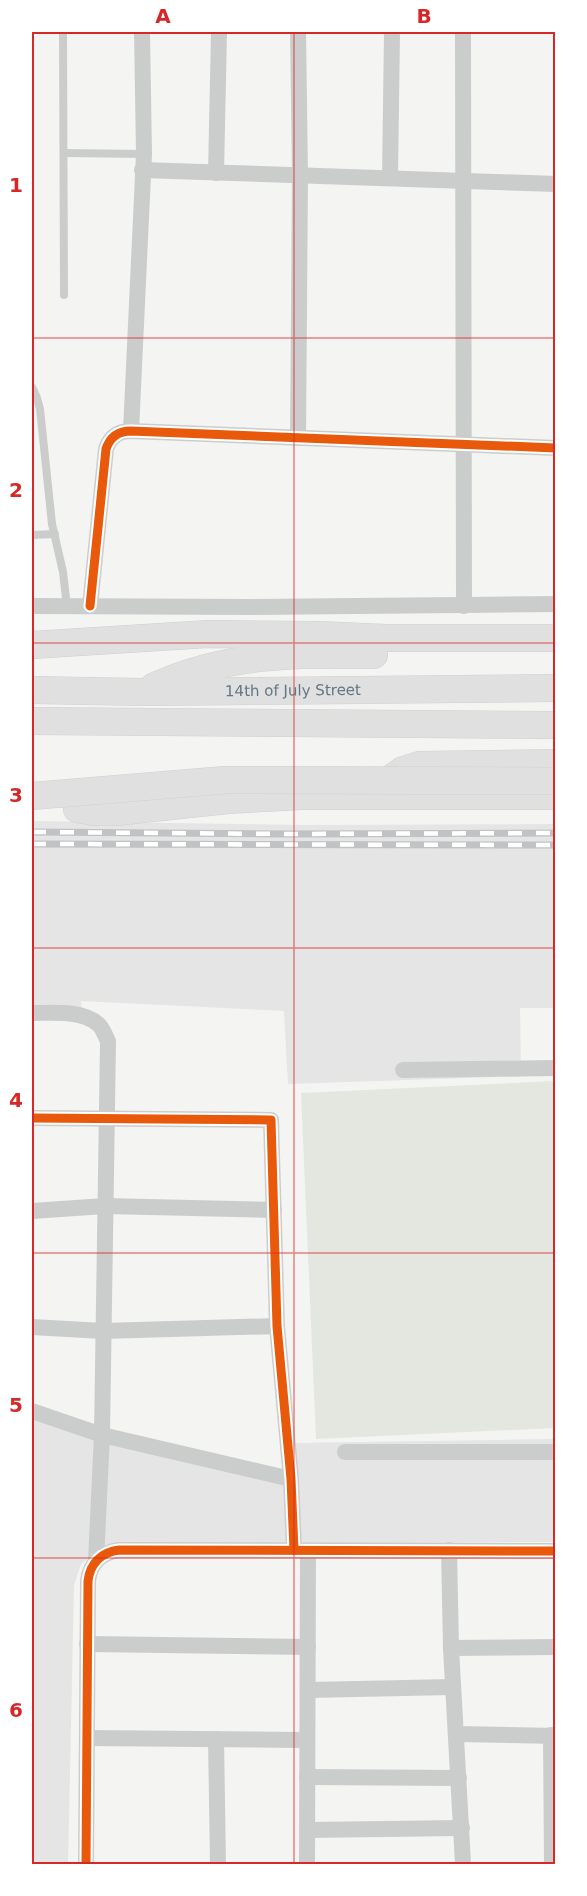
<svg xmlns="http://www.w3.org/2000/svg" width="587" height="1896" viewBox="0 0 587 1896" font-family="'DejaVu Sans',sans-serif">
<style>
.built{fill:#e4e5e4}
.green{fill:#e4e7e0}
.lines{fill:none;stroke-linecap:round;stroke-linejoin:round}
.primary-casing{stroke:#d0d0d0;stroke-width:28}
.lane{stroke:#cbcdcd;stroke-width:8}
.street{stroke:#cbcdcd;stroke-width:16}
.primary{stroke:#e0e0e0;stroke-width:27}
.rail-casing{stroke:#c0c2c3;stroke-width:7}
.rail{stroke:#fff;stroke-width:4.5;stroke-dasharray:14;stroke-linecap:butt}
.primary-bridge-casing{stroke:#d0d0d0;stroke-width:28;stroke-linecap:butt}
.primary-bridge{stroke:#e0e0e0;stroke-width:27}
.cycleway-casing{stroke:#fff;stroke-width:13}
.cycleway{stroke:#e8590c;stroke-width:9}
.grid{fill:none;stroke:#d62828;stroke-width:1.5;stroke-opacity:0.55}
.labels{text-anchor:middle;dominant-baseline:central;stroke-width:6;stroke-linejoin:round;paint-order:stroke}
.street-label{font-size:15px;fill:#637683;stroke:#fff}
.neatline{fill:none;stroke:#d62828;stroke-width:2}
.grid-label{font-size:20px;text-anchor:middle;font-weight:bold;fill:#d62828}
</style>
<rect width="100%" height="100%" fill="#f4f4f2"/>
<g class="built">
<path d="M 32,821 L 308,825 L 555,824 L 555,1008 L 520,1008 L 521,1076 L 288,1084 L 284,1011 L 81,1001 L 82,1022 L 32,1017 Z"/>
<path d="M 32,1416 L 298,1486 L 295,1443 L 555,1439 L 555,1542 L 106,1545 L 81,1564 L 74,1585 L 68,1864 L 32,1864 Z"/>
</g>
<path class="green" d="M 555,1081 L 555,1428 L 316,1439 L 301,1093 Z"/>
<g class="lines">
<g class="primary-casing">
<g id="primary">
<path d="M 32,645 L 208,634 L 320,635 L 386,638 L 556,638"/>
<path d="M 153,687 C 225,653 297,654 374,655"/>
<path id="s1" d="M 32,690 L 143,692 L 556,688"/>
<path d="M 32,721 L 556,725"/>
<path d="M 389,780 L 403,770 L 419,765 L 556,763"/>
<path d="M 77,809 L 94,812 L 115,812 L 228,800 L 302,796 L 556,796"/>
</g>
</g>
<g class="lane">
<path d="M 63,32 L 64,295"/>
<path d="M 64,153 L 144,154"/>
<path d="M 32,387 L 37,398 L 40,409 L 52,524 L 63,572 L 67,607"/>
<path d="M 32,535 L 55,534"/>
</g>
<g class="street">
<path d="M 463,32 L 464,606"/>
<path d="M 142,170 L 556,184"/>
<path d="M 216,173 L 219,32"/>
<path d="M 390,178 L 392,32"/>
<path d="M 131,431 L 144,154 L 142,32"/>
<path d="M 298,438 L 300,175 L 298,32"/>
<path d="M 32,606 L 250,607 L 556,604"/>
<path d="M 90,606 L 106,449 C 110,437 118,431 131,431 L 556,448"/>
<path d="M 32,1013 C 52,1013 82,1010 98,1024 C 103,1028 105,1036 108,1041 L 102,1435 L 96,1561"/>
<path d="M 403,1070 L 556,1068"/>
<path d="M 32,1118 L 271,1120 L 277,1326 L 291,1479 L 294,1550"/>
<path d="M 32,1211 L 105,1206 L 274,1210"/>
<path d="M 32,1327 L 103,1331 L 277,1326"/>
<path d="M 32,1411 L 102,1435 L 291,1479"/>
<path d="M 345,1452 L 556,1452"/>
<path d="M 449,1550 L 451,1648 L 463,1864"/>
<path d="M 87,1644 L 308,1647"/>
<path d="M 451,1648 L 556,1647"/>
<path d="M 308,1690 L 453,1687"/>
<path d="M 456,1734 L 556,1736"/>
<path d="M 551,1735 L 552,1864"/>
<path d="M 87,1738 L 307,1740"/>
<path d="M 216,1739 L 218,1864"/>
<path d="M 307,1777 L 459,1778"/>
<path d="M 307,1830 L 462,1828"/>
<path d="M 86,1864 L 88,1581 C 90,1563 102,1552 119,1550 L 556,1551"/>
<path d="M 307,1864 L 308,1551"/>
</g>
<use href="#primary" class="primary"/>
<g class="rail-casing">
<g id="rail">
<path d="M 32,832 L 290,834 L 556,833"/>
<path d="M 32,844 L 556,845"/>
</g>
</g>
<use href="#rail" class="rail"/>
<g class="primary-bridge-casing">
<path id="primary-bridge" d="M 32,796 L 225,780 L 556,781"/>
</g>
<use href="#primary-bridge" class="primary-bridge"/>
<g class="cycleway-casing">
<g id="cycleway">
<path d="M 90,606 L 106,449 C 110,437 118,431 131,431 L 556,448"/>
<path d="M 32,1118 L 271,1120 L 277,1326 L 291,1479 L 294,1550"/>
<path d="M 86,1864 L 88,1581 C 90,1563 102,1552 119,1550 L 556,1551"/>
</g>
</g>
<use href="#cycleway" class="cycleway"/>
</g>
<path class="grid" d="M 294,32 L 294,1864M 32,338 L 556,338M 32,643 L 556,643M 32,948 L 556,948M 32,1253 L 556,1253M 32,1558 L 556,1558"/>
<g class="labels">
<g class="street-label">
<text stroke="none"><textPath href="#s1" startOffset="261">14th of July Street</textPath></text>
</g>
</g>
<rect width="587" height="1896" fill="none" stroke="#ffffff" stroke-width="66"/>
<rect x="33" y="33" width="521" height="1830" class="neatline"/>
<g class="grid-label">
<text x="163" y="23">A</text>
<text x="424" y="23">B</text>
<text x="16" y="192">1</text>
<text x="16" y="497">2</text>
<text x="16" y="802">3</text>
<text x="16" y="1107">4</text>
<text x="16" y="1412">5</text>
<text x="16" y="1717">6</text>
</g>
</svg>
